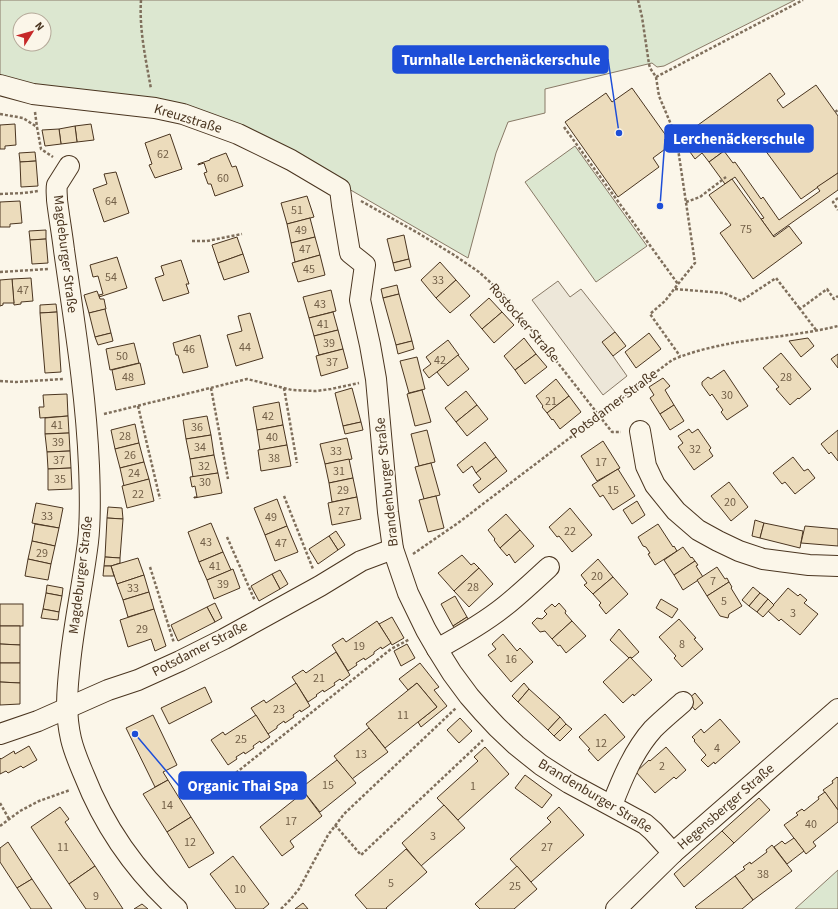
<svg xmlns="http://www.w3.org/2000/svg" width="838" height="909" viewBox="0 0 838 909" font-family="'Source Sans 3',sans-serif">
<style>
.green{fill:#dce7d0;stroke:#887966;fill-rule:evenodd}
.parking{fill:#ede7d9;stroke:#887966}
.building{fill:#ecdcbc;stroke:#4a3520}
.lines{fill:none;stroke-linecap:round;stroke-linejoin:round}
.minor-casing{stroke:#4a3520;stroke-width:22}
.path{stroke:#7f6f5c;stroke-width:2.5;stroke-dasharray:3 2;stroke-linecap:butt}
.minor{stroke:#fbf6e9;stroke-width:20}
.labels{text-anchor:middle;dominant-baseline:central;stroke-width:3;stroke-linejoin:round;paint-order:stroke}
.number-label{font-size:12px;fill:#725f47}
.street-label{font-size:14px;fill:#4a3520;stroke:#fbf6e9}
.leader{fill:none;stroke:#1d4ed8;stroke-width:1.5}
.callout-dot{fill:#1d4ed8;stroke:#fbf6e9;stroke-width:1.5}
.callout{fill:#1d4ed8;stroke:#1d4ed8;stroke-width:1.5}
.callout-label{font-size:15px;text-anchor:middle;font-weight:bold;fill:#fff}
</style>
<rect width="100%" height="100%" fill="#fbf6e9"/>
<g class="green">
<path d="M 0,0 L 795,0 L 664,66 L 657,67 L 652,63 L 545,89 L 545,113 L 508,122 L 496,153 L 468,258 L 342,185 L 195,114 L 0,80 ZM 20,20 L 44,20 L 44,44 L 20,44 Z"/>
<path d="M 575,146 L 647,246 L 596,282 L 525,182 Z"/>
<path d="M 838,870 L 838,909 L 795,909 Z"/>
</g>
<path class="parking" d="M 558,281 L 570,297 L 581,289 L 615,332 L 603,342 L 627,376 L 603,395 L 532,300 Z"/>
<g class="building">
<path d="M 770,73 L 785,94 L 777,100 L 783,108 L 816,85 L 838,116 L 838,173 L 801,199 L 751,131 L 709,162 L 702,153 L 695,159 L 680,138 Z"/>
<path d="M 632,88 L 672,144 L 653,158 L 659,167 L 618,197 L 565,122 L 606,93 L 612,102 Z"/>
<path d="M 15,124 L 16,145 L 5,146 L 5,149 L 0,149 L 0,125 Z"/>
<path d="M 91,124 L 94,140 L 77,142 L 75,126 Z"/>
<path d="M 75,126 L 77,142 L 61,144 L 59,129 Z"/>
<path d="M 59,129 L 61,144 L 45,146 L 42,130 Z"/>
<path d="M 170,134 L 182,169 L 155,178 L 149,165 L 152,164 L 145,143 Z"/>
<path d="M 724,151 L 733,163 L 735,162 L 761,199 L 763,197 L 779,220 L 820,191 L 817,187 L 838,173 L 838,190 L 773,236 L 761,219 L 764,218 L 735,177 L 725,184 L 709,162 Z"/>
<path d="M 35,152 L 36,161 L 20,162 L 19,153 Z"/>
<path d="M 226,153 L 232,167 L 236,166 L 243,186 L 215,196 L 211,184 L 208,184 L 204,173 L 207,172 L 204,163 L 198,165 L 198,164 L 210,160 L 210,159 Z"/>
<path d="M 36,161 L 38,186 L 21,187 L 20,162 Z"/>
<path d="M 116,172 L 129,213 L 104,222 L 93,189 L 107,184 L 104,174 Z"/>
<path d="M 732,179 L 774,237 L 789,226 L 802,243 L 753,279 L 720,233 L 731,225 L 709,195 Z"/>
<path d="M 307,196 L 314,217 L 287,224 L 281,203 Z"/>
<path d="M 20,201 L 22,223 L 10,224 L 10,227 L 0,227 L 0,202 Z"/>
<path d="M 310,218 L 315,237 L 291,243 L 287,224 Z"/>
<path d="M 46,230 L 46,239 L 30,240 L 29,231 Z"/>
<path d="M 404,235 L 409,259 L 393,263 L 387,239 Z"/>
<path d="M 237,237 L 243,254 L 218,263 L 212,245 Z"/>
<path d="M 315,237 L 320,255 L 295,262 L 291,243 Z"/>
<path d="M 46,239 L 48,263 L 32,264 L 30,240 Z"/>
<path d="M 243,254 L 249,272 L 224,280 L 218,263 Z"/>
<path d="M 320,255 L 325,275 L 298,282 L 292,263 Z"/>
<path d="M 117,257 L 127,288 L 99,297 L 99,295 L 103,294 L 98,276 L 93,277 L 90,265 Z"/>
<path d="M 409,259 L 411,267 L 395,271 L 393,263 Z"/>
<path d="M 181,260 L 189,284 L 186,284 L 189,293 L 163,301 L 155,278 L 164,275 L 161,266 Z"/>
<path d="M 440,262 L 456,280 L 436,298 L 421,280 Z"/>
<path d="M 31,278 L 33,301 L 21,302 L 21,304 L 14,305 L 12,279 Z"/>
<path d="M 12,279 L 14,303 L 3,303 L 3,305 L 0,306 L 0,280 Z"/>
<path d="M 456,280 L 470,296 L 450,313 L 436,298 Z"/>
<path d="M 397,285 L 399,294 L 383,298 L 381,289 Z"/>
<path d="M 331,290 L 336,311 L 309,318 L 303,297 Z"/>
<path d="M 97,291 L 100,299 L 104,299 L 106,309 L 89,313 L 84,295 Z"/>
<path d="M 399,294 L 412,341 L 396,345 L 383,298 Z"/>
<path d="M 489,298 L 502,312 L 482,329 L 470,315 Z"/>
<path d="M 56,304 L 57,312 L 40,313 L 40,305 Z"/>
<path d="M 105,309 L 111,333 L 95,337 L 89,313 Z"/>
<path d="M 57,312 L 61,372 L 45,373 L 40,313 Z"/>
<path d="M 333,312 L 338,330 L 314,336 L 309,318 Z"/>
<path d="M 502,312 L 514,325 L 494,343 L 482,329 Z"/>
<path d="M 250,313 L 263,358 L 236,366 L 227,335 L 242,331 L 238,316 Z"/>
<path d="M 338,330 L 343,349 L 319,355 L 314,336 Z"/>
<path d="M 615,332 L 626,346 L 613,356 L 602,342 Z"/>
<path d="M 111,333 L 113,341 L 98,345 L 95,337 Z"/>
<path d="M 649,333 L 661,349 L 636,368 L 625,352 Z"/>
<path d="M 200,335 L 208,367 L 183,373 L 178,355 L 176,355 L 173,343 Z"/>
<path d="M 524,338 L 536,354 L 515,370 L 504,356 Z"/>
<path d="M 808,338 L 814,346 L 801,357 L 789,341 Z"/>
<path d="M 448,340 L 459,355 L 429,378 L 423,370 L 431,364 L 426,357 Z"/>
<path d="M 412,341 L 414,349 L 398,354 L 396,345 Z"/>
<path d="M 134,343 L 139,363 L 110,370 L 106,349 Z"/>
<path d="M 343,349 L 348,368 L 321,376 L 316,356 Z"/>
<path d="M 781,353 L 811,389 L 799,399 L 798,398 L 790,405 L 776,389 L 779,387 L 763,368 Z"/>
<path d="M 536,354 L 547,367 L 525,384 L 515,370 Z"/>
<path d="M 838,354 L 838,368 L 831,359 Z"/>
<path d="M 458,355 L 469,369 L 448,386 L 437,372 Z"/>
<path d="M 417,357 L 425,389 L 409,393 L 400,361 Z"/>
<path d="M 140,363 L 145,384 L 116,390 L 112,370 Z"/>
<path d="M 724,370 L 748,406 L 727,420 L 721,412 L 723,410 L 712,394 L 710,396 L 702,385 L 702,382 L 708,377 L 711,379 Z"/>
<path d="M 663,378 L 670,386 L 665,390 L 674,405 L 660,414 L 650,398 L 654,395 L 649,387 Z"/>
<path d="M 556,379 L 569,396 L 547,413 L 542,407 L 543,406 L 536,396 Z"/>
<path d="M 352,388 L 361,422 L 343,426 L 335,393 Z"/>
<path d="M 422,390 L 431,422 L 415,426 L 407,394 Z"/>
<path d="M 466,391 L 477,405 L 456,422 L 445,408 Z"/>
<path d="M 67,394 L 68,416 L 40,418 L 39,407 L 44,407 L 43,395 Z"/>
<path d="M 569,396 L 581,412 L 560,429 L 553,419 L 552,420 L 547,413 Z"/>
<path d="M 279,402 L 283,425 L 257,430 L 253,407 Z"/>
<path d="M 477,405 L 488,419 L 467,436 L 456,422 Z"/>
<path d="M 674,405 L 684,421 L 670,430 L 660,414 Z"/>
<path d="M 68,416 L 69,433 L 45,434 L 45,418 Z"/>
<path d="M 207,416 L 211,435 L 186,439 L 183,420 Z"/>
<path d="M 361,422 L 363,430 L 345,434 L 343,426 Z"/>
<path d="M 135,424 L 139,443 L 115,449 L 111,430 Z"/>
<path d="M 283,425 L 287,445 L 260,450 L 257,430 Z"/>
<path d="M 689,429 L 692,433 L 698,429 L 711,448 L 709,450 L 713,456 L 694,470 L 678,447 L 683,443 L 678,436 Z"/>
<path d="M 427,430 L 435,462 L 419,466 L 411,434 Z"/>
<path d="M 838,430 L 838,461 L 831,452 L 829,454 L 821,444 Z"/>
<path d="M 69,433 L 70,451 L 47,452 L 45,434 Z"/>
<path d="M 211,435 L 214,455 L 190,459 L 186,439 Z"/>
<path d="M 347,438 L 352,459 L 325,464 L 320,444 Z"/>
<path d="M 603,441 L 620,468 L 597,481 L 581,456 Z"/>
<path d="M 485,442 L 496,457 L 476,473 L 472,466 L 463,473 L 457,465 Z"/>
<path d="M 139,443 L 144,462 L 120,468 L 115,449 Z"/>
<path d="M 287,445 L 291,466 L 261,471 L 258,450 Z"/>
<path d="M 70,451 L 71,468 L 48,469 L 47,452 Z"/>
<path d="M 214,455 L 218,473 L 193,477 L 190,459 Z"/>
<path d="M 496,457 L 507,471 L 479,493 L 473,485 L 481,479 L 476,473 Z"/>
<path d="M 793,457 L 804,471 L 808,469 L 815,478 L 795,494 L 785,482 L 782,484 L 773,473 Z"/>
<path d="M 349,459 L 353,478 L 329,483 L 325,464 Z"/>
<path d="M 144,462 L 149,479 L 124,486 L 120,468 Z"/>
<path d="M 431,463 L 440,495 L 424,499 L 415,467 Z"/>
<path d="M 71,468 L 72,489 L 48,490 L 48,469 Z"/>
<path d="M 618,469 L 635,496 L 613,510 L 603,495 L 600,497 L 592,485 Z"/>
<path d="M 218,473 L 222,493 L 194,498 L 194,497 L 197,497 L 195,486 L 192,487 L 190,477 Z"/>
<path d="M 353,478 L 357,497 L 332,502 L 329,483 Z"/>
<path d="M 149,479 L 154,501 L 127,508 L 122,486 Z"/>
<path d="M 729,482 L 748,507 L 731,521 L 711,496 Z"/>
<path d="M 436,496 L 444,528 L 428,532 L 419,500 Z"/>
<path d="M 357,497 L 361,519 L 332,525 L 328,503 Z"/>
<path d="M 277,499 L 287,526 L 265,535 L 254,508 Z"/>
<path d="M 637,501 L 645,515 L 632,524 L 623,510 Z"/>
<path d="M 36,503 L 63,508 L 59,528 L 32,523 Z"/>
<path d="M 108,507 L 122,508 L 123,519 L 107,518 Z"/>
<path d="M 570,508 L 592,535 L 572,552 L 559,536 L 557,537 L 549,527 Z"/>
<path d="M 506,514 L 520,530 L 500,548 L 494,540 L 495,539 L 488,530 Z"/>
<path d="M 107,518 L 123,519 L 120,558 L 105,557 Z"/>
<path d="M 755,520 L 764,523 L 760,538 L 752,536 Z"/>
<path d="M 211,523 L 223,552 L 199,562 L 188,532 Z"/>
<path d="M 764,523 L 803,531 L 800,548 L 760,538 Z"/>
<path d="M 35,524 L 59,528 L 55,546 L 32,541 Z"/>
<path d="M 658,524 L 673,547 L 674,546 L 677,551 L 655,565 L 648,554 L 650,553 L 646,547 L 643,546 L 638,537 Z"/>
<path d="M 287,526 L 298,552 L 275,561 L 265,535 Z"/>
<path d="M 805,526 L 838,529 L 838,546 L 801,543 Z"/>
<path d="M 520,530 L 534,546 L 515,563 L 509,554 L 507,556 L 500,548 Z"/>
<path d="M 336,531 L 345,545 L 338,550 L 329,536 Z"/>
<path d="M 329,536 L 338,550 L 318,564 L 309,549 Z"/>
<path d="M 32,541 L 55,546 L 51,564 L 28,559 Z"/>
<path d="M 683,547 L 691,558 L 692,557 L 695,561 L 674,575 L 664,560 Z"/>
<path d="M 223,552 L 231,570 L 207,580 L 199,562 Z"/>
<path d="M 462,555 L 471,565 L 474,563 L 479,568 L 454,591 L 438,573 Z"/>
<path d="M 105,557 L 120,558 L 120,563 L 111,566 L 104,566 Z"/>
<path d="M 138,558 L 144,575 L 117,584 L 111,566 Z"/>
<path d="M 28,559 L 51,564 L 48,580 L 25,576 Z"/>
<path d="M 598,559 L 613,577 L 593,594 L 584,585 L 587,583 L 581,575 Z"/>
<path d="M 695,561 L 698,565 L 696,566 L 703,577 L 683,590 L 674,575 Z"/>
<path d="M 104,566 L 111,566 L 114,576 L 103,576 Z"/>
<path d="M 717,567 L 725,579 L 727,578 L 729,582 L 707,596 L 697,580 Z"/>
<path d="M 479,568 L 493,584 L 469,607 L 454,591 Z"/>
<path d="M 233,569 L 240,588 L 214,599 L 207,580 Z"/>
<path d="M 280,570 L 288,584 L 280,589 L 272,574 Z"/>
<path d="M 272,574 L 280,589 L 259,601 L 251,586 Z"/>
<path d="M 144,575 L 149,592 L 123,600 L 117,584 Z"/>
<path d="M 613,577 L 628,594 L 606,614 L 599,605 L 601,603 L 593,594 Z"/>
<path d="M 729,582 L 732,587 L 731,588 L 742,606 L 729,614 L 728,618 L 720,616 L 707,596 Z"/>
<path d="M 47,585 L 63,588 L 62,596 L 46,593 Z"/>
<path d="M 753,587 L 760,593 L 749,606 L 742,600 Z"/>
<path d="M 788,588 L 798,596 L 800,594 L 807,600 L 804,603 L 818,614 L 800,635 L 781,619 L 779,621 L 768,611 Z"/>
<path d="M 149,592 L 154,609 L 128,617 L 123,600 Z"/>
<path d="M 46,593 L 62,596 L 59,612 L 43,609 Z"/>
<path d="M 760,593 L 768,599 L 757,612 L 749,606 Z"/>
<path d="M 455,596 L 467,617 L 453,626 L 441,604 Z"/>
<path d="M 661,599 L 678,609 L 672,618 L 656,608 Z"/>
<path d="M 768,599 L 774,605 L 763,617 L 757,612 Z"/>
<path d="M 215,603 L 222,618 L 215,622 L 207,607 Z"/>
<path d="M 559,603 L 566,611 L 565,613 L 572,621 L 552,639 L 545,631 L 540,632 L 532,623 L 537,618 L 542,619 L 547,614 L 544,611 L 552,604 L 555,607 Z"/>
<rect x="0" y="604" width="23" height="22"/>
<path d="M 207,607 L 215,622 L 178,641 L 171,625 Z"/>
<path d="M 43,609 L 59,612 L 58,620 L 41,618 Z"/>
<path d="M 154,609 L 166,646 L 155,651 L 151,639 L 128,647 L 120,620 Z"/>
<path d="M 392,617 L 404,638 L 392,645 L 379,624 Z"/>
<path d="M 467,617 L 471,624 L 457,633 L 453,626 Z"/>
<path d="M 679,619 L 696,638 L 694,639 L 703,649 L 682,667 L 674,658 L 676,656 L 659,637 Z"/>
<path d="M 377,621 L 391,643 L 382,649 L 381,647 L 374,652 L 374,654 L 365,660 L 364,658 L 356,663 L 357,665 L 348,671 L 332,645 L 343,638 L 346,642 Z"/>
<path d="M 572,621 L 586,636 L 566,653 L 560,645 L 558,646 L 552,639 Z"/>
<path d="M 0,626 L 20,626 L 20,645 L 0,644 Z"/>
<path d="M 619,629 L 639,652 L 632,658 L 630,657 L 629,658 L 610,640 Z"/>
<path d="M 503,634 L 517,651 L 520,648 L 533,662 L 511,682 L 488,655 L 496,649 L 492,644 Z"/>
<path d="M 0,644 L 20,645 L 20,663 L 0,663 Z"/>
<path d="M 407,644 L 415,658 L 401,666 L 394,651 Z"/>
<path d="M 336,652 L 350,675 L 342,681 L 340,679 L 334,683 L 335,685 L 324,692 L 323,690 L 316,695 L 317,696 L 308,702 L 292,677 L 303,670 L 306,673 Z"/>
<path d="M 630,657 L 652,680 L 634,696 L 633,694 L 623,703 L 603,682 Z"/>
<path d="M 0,663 L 20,663 L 20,683 L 0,682 Z"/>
<path d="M 420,663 L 439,687 L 434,690 L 447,706 L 421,727 L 418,722 L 437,707 L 417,683 L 408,690 L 399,679 Z"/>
<path d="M 0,682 L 20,683 L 20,704 L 0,705 Z"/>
<path d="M 296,683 L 310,706 L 301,712 L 300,710 L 293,715 L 294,717 L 285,723 L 284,721 L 277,726 L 277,728 L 268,734 L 251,708 L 264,700 L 266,703 Z"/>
<path d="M 417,683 L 437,707 L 385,748 L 366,724 Z"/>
<path d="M 524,683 L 529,689 L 518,702 L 512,696 Z"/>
<path d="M 205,687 L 212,702 L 169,724 L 161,708 Z"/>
<path d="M 529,689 L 560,717 L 548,730 L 518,702 Z"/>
<path d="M 695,693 L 703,703 L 695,710 L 687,700 Z"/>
<path d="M 605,714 L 625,737 L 598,761 L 588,750 L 590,749 L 579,737 Z"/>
<path d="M 153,715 L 177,765 L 163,772 L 168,780 L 155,787 L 126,728 Z"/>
<path d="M 256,715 L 270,737 L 261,743 L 260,741 L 253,746 L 254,748 L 245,754 L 244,752 L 236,757 L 237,759 L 228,765 L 211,740 L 223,732 L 225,735 Z"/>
<path d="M 560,717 L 566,724 L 554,736 L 548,730 Z"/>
<path d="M 460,718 L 472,731 L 459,743 L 447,730 Z"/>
<path d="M 720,719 L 740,742 L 715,764 L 714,762 L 708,767 L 701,760 L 706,755 L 694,741 L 695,740 L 692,737 L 701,729 L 704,733 Z"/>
<path d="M 566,724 L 572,729 L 560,741 L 554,736 Z"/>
<path d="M 369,728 L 388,752 L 352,779 L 334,756 Z"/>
<path d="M 29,746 L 37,760 L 23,768 L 21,766 L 8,773 L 6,771 L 0,774 L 0,758 L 1,759 L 14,751 L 15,754 Z"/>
<path d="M 485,747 L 509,774 L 458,820 L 437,798 L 478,761 L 474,757 Z"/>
<path d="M 666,747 L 686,770 L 676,779 L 674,777 L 655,793 L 636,772 L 649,760 L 650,761 Z"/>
<path d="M 337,760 L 356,783 L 320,812 L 301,788 Z"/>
<path d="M 525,775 L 552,795 L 542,808 L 515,788 Z"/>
<path d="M 837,777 L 838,778 L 838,810 L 823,790 L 833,783 L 832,781 Z"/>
<path d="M 168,780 L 191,817 L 167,832 L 143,794 Z"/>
<path d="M 304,792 L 322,816 L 290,841 L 294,847 L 282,856 L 260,827 Z"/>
<path d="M 825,792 L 838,810 L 838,822 L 813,842 L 816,846 L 806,854 L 784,825 L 798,815 L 796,813 L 802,809 L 804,811 L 819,799 L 818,797 Z"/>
<path d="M 759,798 L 770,810 L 734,843 L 722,831 Z"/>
<path d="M 444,805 L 465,828 L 421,866 L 402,843 Z"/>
<path d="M 60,807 L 69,819 L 65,822 L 95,866 L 69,884 L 31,827 Z"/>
<path d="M 559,807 L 584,835 L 531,882 L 510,859 L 551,822 L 547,818 Z"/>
<path d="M 191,817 L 214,853 L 189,868 L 167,832 Z"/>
<path d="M 722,831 L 734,843 L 684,887 L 674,874 Z"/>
<path d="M 794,838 L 804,851 L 787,864 L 774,847 L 782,841 L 785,844 Z"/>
<path d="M 8,842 L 32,879 L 17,888 L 0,862 L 0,848 Z"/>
<path d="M 772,845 L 792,871 L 753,900 L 735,876 L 745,869 L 743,867 L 750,862 L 751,864 L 767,852 L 766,850 Z"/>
<path d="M 406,849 L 427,872 L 386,908 L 387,909 L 367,909 L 355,895 Z"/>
<path d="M 233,856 L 269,904 L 263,909 L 236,909 L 210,874 Z"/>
<path d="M 95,866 L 123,909 L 86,909 L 69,884 Z"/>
<path d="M 517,866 L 537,889 L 514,909 L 480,909 L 475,904 Z"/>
<path d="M 735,876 L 753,900 L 742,909 L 697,909 L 695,907 Z"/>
<path d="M 32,879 L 52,909 L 31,909 L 17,888 Z"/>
<path d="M 303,903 L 308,909 L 295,909 Z"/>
<path d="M 142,904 L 148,909 L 134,909 Z"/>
</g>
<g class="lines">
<g class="minor-casing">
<g id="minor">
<path d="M 0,85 L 33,94 L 155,108 L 183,114 L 238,134 L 291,160 L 340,189 L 342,205 L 350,253 L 365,265 L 360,300 L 370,345 L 376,379 L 388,512 L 393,549 L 408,593 L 426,630 L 437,649 L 452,673 L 469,696 L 483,712 L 497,727 L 516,745 L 541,765 L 569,783 L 645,824 L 653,831 L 673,853"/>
<path d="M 69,166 L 57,185 C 56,190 57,195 57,200 C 59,217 62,233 64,250 C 74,321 86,393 89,466 C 90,491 91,517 88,542 C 83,583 74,623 70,663 C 67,690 65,713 71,739 C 74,752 79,763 84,775 C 104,826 136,872 177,909"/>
<path d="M 640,431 L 646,466 L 655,485 L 676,511 L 698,530 L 718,541 L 739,551 L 763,559 L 809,565 L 838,566"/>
<path d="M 437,649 C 461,636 484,623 505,606 C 520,594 535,580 549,567"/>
<path d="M 0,734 L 38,721 L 108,690 L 138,680 L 180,661 L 224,639 L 320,586 L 361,561 L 393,549"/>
<path d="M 612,805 C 622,779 634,750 653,729 C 662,720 673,711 683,702"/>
<path d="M 616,909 L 673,853 L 838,709"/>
</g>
</g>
<g class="path">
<path d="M 141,0 C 139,30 146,60 151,89"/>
<path d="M 638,0 L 642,17 L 649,64 L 650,68 L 656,77 L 659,96 L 675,134 L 677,142 L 695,263 L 678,284 L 665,301 L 650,314 L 680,356"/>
<path d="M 656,77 L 803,0"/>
<path d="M 35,112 L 37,127"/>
<path d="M 835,112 L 838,110"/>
<path d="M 0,114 L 23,118 L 37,127 L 41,149 L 53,157"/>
<path d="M 564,127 L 678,284"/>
<path d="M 0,194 L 24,193 L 38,191"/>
<path d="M 838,198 L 833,202 L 838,210"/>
<path d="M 361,201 L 418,233 L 454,255 L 479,272 L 502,293 L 554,358 L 612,432 L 621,432"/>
<path d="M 686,202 L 700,197 L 726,177"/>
<path d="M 192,241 L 207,241 L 242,234"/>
<path d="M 0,272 L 48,269"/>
<path d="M 675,289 L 724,293 L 741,301 L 776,278 L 800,309"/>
<path d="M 816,330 L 800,309 L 827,289 L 834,299 L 838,296"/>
<path d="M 0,381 L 16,382 L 63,379"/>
<path d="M 211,388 L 228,479"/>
<path d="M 284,388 L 297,463"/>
<path d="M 138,406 L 160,499"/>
<path d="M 104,414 L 247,379 L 292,390 L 316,391 L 331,389 L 359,383"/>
<path d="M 284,496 L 313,569"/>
<path d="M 227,537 L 255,601"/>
<path d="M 413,554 L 458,523 L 672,360 C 693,351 716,346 738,342 C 771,337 805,334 838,326"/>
<path d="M 150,567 L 174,643"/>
<path d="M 232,776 L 391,649 L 410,639"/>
<path d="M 0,803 L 9,819"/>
<path d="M 335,825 L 361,855 L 483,740"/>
<path d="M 0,826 L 20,811 L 39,801 L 70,790"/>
<path d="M 281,909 L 290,900 L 299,889 L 328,835 L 344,814 L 456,708"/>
</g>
<use href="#minor" class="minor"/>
</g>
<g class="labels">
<g class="number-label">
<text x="163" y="154">62</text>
<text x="223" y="178">60</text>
<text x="111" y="201">64</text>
<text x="297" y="210">51</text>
<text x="746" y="229">75</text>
<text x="301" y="230">49</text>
<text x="305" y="249">47</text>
<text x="309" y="269">45</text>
<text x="111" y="277">54</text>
<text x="438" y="280">33</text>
<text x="23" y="290">47</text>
<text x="320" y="304">43</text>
<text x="323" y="324">41</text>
<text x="329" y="343">39</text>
<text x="245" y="347">44</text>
<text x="189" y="349">46</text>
<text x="122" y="356">50</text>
<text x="440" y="360">42</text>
<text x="332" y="362">37</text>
<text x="128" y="377">48</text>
<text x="786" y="377">28</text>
<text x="727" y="395">30</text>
<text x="551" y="401">21</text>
<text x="268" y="416">42</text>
<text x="57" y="425">41</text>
<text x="197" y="427">36</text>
<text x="125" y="436">28</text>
<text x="272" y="437">40</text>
<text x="58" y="442">39</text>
<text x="200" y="447">34</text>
<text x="695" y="449">32</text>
<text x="336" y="451">33</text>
<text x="130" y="455">26</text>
<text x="274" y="458">38</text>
<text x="59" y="460">37</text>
<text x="601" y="462">17</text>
<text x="204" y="466">32</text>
<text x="339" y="471">31</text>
<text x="134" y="473">24</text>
<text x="60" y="479">35</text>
<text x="205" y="482">30</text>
<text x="343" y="490">29</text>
<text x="613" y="490">15</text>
<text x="138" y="494">22</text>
<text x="730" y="502">20</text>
<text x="344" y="511">27</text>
<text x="47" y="516">33</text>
<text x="271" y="517">49</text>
<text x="570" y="531">22</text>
<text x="206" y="542">43</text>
<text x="281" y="543">47</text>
<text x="42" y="553">29</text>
<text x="215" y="566">41</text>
<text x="597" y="576">20</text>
<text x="713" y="581">7</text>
<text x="223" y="584">39</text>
<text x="473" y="587">28</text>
<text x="133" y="588">33</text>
<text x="724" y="601">5</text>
<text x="793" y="613">3</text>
<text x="142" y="629">29</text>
<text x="682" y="644">8</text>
<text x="359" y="646">19</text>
<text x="511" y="659">16</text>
<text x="319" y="678">21</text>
<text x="279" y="709">23</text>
<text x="403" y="715">11</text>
<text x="241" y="739">25</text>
<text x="601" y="743">12</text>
<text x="717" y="748">4</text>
<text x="361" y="754">13</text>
<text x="662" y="766">2</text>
<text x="328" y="785">15</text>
<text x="473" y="786">1</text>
<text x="167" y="805">14</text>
<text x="291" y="821">17</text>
<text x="811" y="824">40</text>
<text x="433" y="836">3</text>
<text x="190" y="842">12</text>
<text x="63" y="847">11</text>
<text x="547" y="847">27</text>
<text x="763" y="874">38</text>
<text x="391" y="883">5</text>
<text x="515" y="886">25</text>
<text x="240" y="889">10</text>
<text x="96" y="896">9</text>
</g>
<g class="street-label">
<text transform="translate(188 119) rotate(17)">Kreuzstraße</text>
<text transform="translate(65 254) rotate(83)">Magdeburger Straße</text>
<text transform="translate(524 323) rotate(49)">Rostocker Straße</text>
<text transform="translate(614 404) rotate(-37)">Potsdamer Straße</text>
<text transform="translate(387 482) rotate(-96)">Brandenburger Straße</text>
<text transform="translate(81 575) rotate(-83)">Magdeburger Straße</text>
<text transform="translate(200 649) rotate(-27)">Potsdamer Straße</text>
<text transform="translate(595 796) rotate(31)">Brandenburger Straße</text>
<text transform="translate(726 807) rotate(-41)">Hegensberger Straße</text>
</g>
</g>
<path class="leader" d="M619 133L608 59M660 206L665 139M135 734L179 786"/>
<g class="callout-dot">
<circle cx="619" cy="133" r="4"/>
<circle cx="660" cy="206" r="4"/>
<circle cx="135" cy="734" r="4"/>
</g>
<g class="callout">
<rect x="393" y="46" width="215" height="27" rx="4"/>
<rect x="665" y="125" width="148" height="27" rx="4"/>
<rect x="179" y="772" width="127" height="27" rx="4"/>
</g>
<g class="callout-label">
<text x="501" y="65">Turnhalle Lerchenäckerschule</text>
<text x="739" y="144">Lerchenäckerschule</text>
<text x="243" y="791">Organic Thai Spa</text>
</g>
<g transform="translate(32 32) rotate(53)"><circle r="19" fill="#fbf6e9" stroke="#b4a999"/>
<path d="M0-3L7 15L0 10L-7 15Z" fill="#c62828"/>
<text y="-6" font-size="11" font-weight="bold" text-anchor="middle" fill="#4a3520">N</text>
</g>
</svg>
